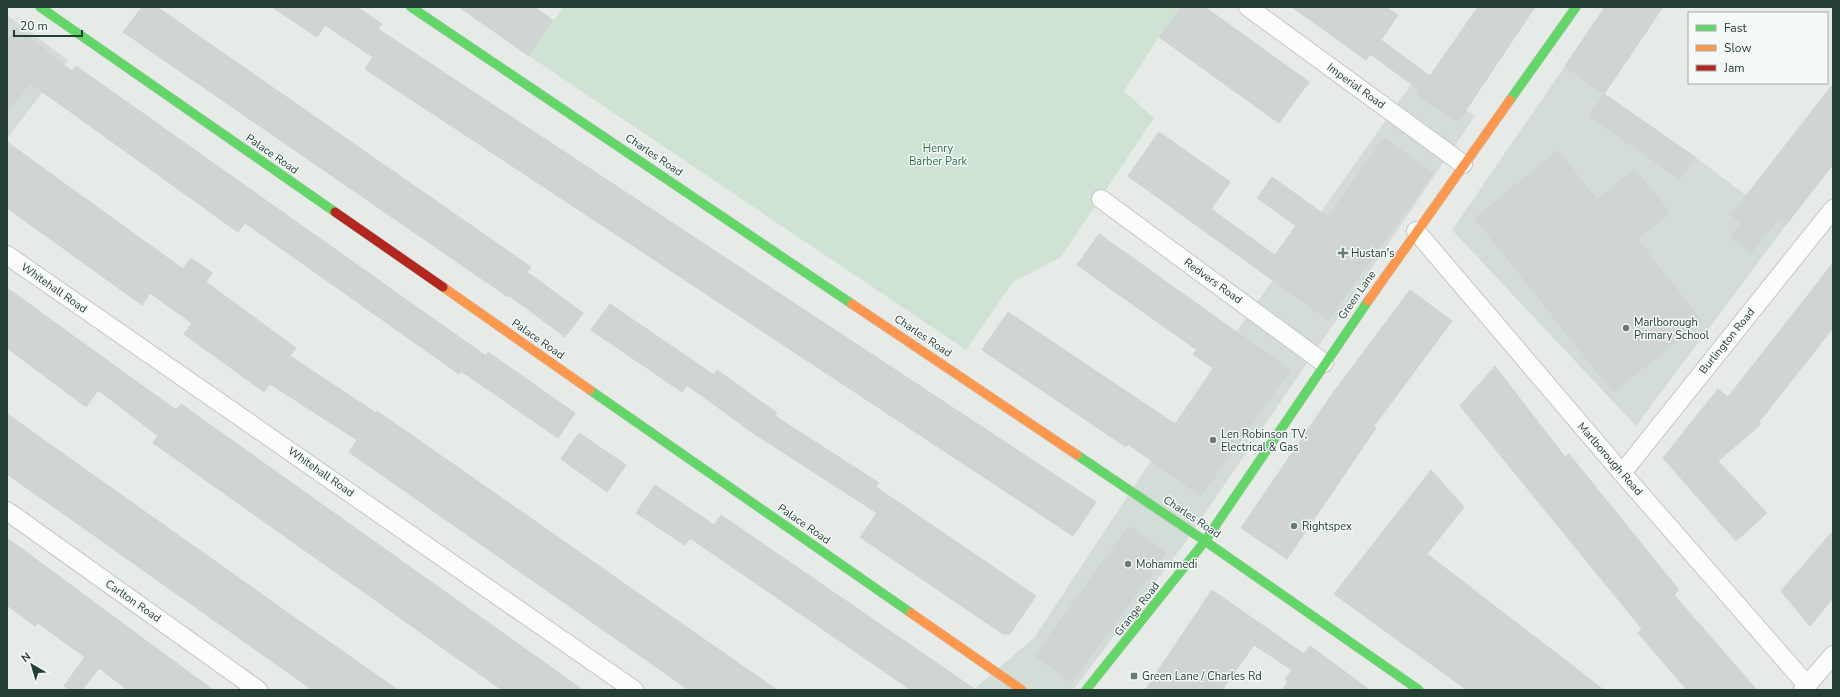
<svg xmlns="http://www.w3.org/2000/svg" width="1840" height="697" viewBox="0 0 1840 697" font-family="'Nunito Sans',sans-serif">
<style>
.built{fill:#d4dcd8}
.green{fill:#cfe3d5}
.building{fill:#d0d4d2;stroke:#ced4d1}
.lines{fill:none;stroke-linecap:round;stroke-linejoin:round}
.street-casing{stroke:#c3c8c5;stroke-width:20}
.fast-casing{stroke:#c1c8c5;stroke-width:10}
.slow-casing{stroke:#c1c8c5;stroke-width:10}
.jam-casing{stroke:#c1c8c5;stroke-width:10}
.street{stroke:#fbfcfc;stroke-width:18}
.fast{stroke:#63d668;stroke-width:9}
.slow{stroke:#ff974d;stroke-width:9}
.jam{stroke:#b3261e;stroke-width:9}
.poi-dot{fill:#687b74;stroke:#f4f9f7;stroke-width:1.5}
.labels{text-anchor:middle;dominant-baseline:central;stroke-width:3;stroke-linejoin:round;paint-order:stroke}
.street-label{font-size:11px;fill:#243e36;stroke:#f4f9f7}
.park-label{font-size:11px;fill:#2f7348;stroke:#f4f9f7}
.poi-label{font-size:11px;fill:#243e36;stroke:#f4f9f7;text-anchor:start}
</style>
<rect width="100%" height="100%" fill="#e6ebe8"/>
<g class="built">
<path d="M 7,15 L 68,60 L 7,138 Z"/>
<path d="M 1565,66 L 1695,157 L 1786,225 L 1636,426 L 1452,230 Z"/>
<path d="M 1417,76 L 1475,116 L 1182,547 L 1073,690 L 973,690 L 1034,638 L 1236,332 Z"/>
</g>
<path class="green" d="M 563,7 L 1182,7 L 1159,37 L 1124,91 L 1154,118 L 1061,257 L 1013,282 L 966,350 L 529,56 Z"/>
<g class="building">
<path d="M 142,7 L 157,7 L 531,267 L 527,272 L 583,313 L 565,337 L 510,296 L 508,297 L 123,32 Z"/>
<path d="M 272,7 L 357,7 L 382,24 L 378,29 L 1096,502 L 1073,536 L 365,69 L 373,57 L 325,25 L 317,37 Z"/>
<path d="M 459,7 L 534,7 L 553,20 L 529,56 Z"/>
<path d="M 1182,7 L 1205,7 L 1309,82 L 1279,123 L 1159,37 Z"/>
<path d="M 1292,7 L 1386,7 L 1398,15 L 1381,40 L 1430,76 L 1478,7 L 1535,7 L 1458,122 L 1417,95 L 1420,90 L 1370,54 L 1366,60 Z"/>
<path d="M 1605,7 L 1663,7 L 1604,94 L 1565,66 Z"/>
<path d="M 17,28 L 72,71 L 76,66 L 486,356 L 488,352 L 575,413 L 558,438 L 461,371 L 459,374 L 245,223 L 238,232 L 30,83 L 7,112 L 7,41 Z"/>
<path d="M 1833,84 L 1833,164 L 1786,225 L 1778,219 L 1751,253 L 1731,237 L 1742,223 L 1731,215 Z"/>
<path d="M 1604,94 L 1695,157 L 1680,179 L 1589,116 Z"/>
<path d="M 1159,132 L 1230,182 L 1211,209 L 1275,255 L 1296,226 L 1257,198 L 1272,177 L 1328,217 L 1384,138 L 1433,173 L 1328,320 L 1128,176 Z"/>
<path d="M 7,142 L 183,269 L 191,258 L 212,273 L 206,282 L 296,348 L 290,356 L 376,413 L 377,411 L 777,690 L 689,690 L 349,452 L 357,440 L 270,384 L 264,392 L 184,334 L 192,323 L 150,293 L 142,305 L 7,208 Z"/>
<path d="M 1558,151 L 1597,200 L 1635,169 L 1670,213 L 1637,239 L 1702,321 L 1613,392 L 1475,218 Z"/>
<path d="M 1099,234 L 1290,370 L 1201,496 L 1128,444 L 1126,447 L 982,350 L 1008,312 L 1175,424 L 1214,369 L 1193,354 L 1197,350 L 1077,265 Z"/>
<path d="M 1833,263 L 1833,328 L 1759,422 L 1761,424 L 1718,461 L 1767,513 L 1736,541 L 1663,458 L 1718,389 L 1728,397 Z"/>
<path d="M 7,288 L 176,410 L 181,404 L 583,690 L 502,690 L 153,443 L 158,436 L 98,390 L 86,407 L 7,348 Z"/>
<path d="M 1410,290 L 1452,321 L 1374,426 L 1376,428 L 1287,559 L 1241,528 L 1330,397 Z"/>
<path d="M 610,304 L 714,375 L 717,370 L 777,413 L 775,416 L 879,483 L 876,487 L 1036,596 L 1010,634 L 1003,634 L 860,537 L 877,513 L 753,433 L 687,385 L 682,392 L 591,330 Z"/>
<path d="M 1495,366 L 1565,457 L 1569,454 L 1679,590 L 1674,595 L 1757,690 L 1687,690 L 1638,633 L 1642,629 L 1460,406 Z"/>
<path d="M 7,414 L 325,639 L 398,690 L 313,690 L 297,679 L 7,474 Z"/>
<path d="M 579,433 L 626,465 L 607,492 L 561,459 Z"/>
<path d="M 1431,470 L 1464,507 L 1427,554 L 1604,690 L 1467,690 L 1334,594 Z"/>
<path d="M 655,485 L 714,525 L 721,515 L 976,690 L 911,690 L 690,538 L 685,545 L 636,513 Z"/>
<path d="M 1129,526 L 1166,553 L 1072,682 L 1035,656 Z"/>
<path d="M 1833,531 L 1833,598 L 1810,626 L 1781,591 Z"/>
<path d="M 7,538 L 213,690 L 128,690 L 99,668 L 82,690 L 70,690 L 64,686 L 85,657 L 38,623 L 35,626 L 7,605 Z"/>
<path d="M 1212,590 L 1304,654 L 1310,646 L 1370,690 L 1282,690 L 1288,682 L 1285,679 L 1292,670 L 1254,645 L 1222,690 L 1145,690 Z"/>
</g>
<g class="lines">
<g class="street-casing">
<g id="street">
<path d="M 1248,7 L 1463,164"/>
<path d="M 1101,199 L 1324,363"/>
<path d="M 1416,231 L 1622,473 L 1807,685"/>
<path d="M 7,255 L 634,690"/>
<path d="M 1622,473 L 1833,209"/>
<path d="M 7,511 L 258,690"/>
<path d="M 1803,690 L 1833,655"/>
</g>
</g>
<g class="fast-casing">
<g id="fast">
<path d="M 40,7 L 335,212"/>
<path d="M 411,7 L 852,304"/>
<path d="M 1510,100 L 1576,7"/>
<path d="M 590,390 L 911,613"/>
<path d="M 1077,455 L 1205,541 L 1419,690"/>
<path d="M 1086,690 L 1205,541 L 1368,301"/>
</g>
</g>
<g class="slow-casing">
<g id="slow">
<path d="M 443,287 L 590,390"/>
<path d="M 1368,301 L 1510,100"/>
<path d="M 852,304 L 1077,455"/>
<path d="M 911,613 L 1022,690"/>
</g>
</g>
<g class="jam-casing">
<path id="jam" d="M 335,212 L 443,287"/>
</g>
<use href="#street" class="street"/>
<use href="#fast" class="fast"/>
<use href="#slow" class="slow"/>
<use href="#jam" class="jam"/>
</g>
<g class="poi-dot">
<path d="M1341 247h4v4h4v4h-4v4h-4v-4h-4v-4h4z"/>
<circle cx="1626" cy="328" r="4"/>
<circle cx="1213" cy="440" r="4"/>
<circle cx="1294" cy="526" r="4"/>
<circle cx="1128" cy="564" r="4"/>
<rect x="1130" y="672" width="8" height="8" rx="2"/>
</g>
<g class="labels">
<g class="street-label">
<text transform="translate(1356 86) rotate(36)">Imperial Road</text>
<text transform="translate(272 154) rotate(35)">Palace Road</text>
<text transform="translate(654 155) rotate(34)">Charles Road</text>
<text transform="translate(1213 281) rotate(36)">Redvers Road</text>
<text transform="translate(54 288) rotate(35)">Whitehall Road</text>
<text transform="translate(1357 295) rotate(-55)">Green Lane</text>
<text transform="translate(923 336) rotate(34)">Charles Road</text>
<text transform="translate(538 339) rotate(35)">Palace Road</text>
<text transform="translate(1727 341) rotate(-51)">Burlington Road</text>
<text transform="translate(1610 459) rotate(49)">Marlborough Road</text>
<text transform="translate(321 472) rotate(35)">Whitehall Road</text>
<text transform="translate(1192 517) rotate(34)">Charles Road</text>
<text transform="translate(804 524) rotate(35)">Palace Road</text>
<text transform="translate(133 601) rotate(35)">Carlton Road</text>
<text transform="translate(1137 609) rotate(-52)">Grange Road</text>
</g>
<g class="park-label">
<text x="938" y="148">Henry<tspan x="938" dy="13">Barber Park</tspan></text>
</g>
<g class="poi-label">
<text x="1351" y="253">Hustan's</text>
<text x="1634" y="322">Marlborough<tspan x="1634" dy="13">Primary School</tspan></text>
<text x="1221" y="434">Len Robinson TV,<tspan x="1221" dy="13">Electrical &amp; Gas</tspan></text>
<text x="1302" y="526">Rightspex</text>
<text x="1136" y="564">Mohammedi</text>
<text x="1142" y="676">Green Lane / Charles Rd</text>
</g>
</g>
<rect width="1840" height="697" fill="none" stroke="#243e36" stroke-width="16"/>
<rect x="1688" y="12" width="140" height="72" fill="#f4f9f7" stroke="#a1aeaa"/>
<rect x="1696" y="25" width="20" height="6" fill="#63d668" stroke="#a1aeaa"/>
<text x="1724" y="32" font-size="12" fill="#243e36">Fast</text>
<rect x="1696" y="45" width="20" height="6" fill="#ff974d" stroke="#a1aeaa"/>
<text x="1724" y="52" font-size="12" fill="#243e36">Slow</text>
<rect x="1696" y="65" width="20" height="6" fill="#b3261e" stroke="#a1aeaa"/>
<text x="1724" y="72" font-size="12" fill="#243e36">Jam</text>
<g transform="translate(32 665) rotate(322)" stroke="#f4f9f7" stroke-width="3" paint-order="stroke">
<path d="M0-3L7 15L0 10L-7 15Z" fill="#243e36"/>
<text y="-6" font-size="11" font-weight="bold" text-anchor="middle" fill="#243e36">N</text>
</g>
<path d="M14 30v6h68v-6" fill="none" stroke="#243e36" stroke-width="2"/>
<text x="20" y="30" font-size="12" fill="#243e36" stroke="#f4f9f7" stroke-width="3" paint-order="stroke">20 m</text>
</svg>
